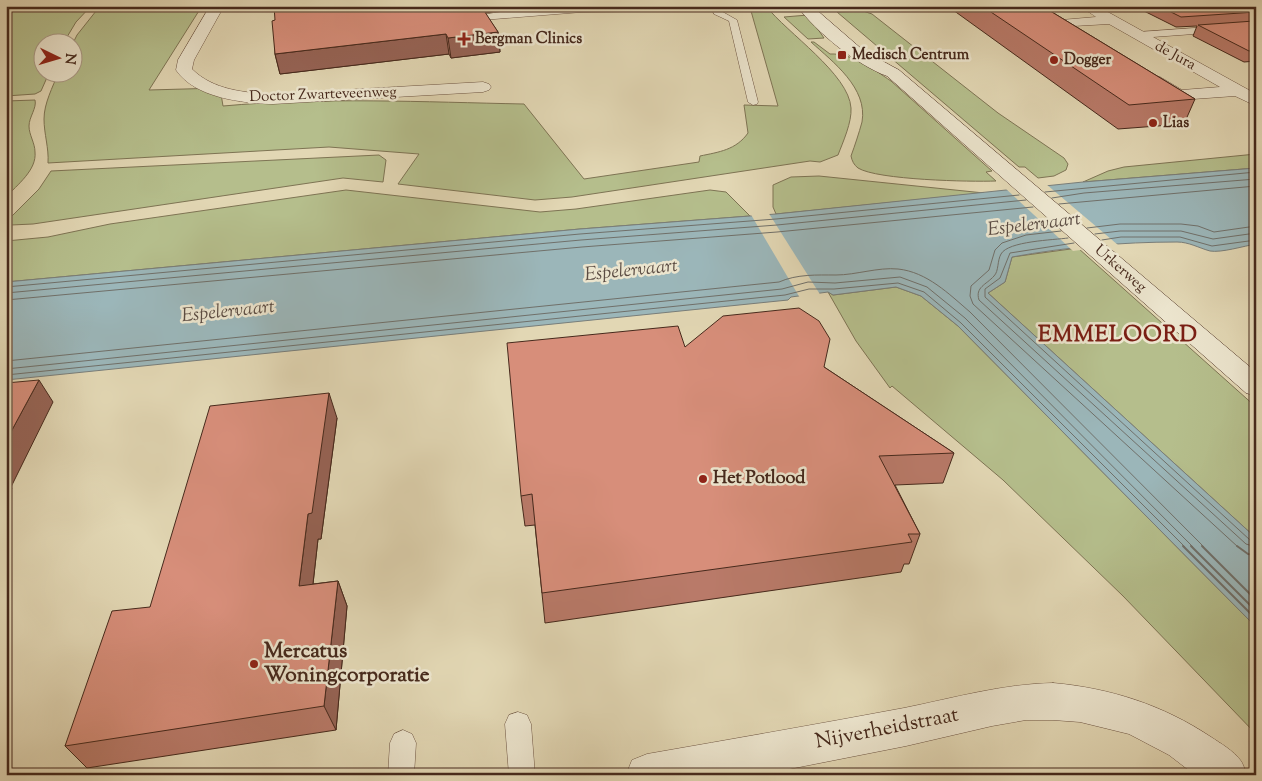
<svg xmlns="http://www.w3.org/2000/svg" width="1262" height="781" viewBox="0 0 1262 781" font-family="'Sorts Mill Goudy',serif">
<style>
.green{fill:#b5be8c;stroke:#7e7454}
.water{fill:#9bb6b9;stroke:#797e7a}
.pier{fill:#e2d7b4}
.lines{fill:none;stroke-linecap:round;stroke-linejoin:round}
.shore-far1{stroke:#70706a;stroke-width:1}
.shore{stroke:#70706a;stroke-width:2}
.lane-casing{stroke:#6d5442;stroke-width:1}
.street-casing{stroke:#6d5442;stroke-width:1}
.secondary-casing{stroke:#46291c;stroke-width:1}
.lane{fill:#ece5ce;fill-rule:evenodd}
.street{fill:#ece5ce;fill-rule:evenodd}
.secondary{fill:#ece5ce;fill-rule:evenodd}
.wall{fill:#b97a69;stroke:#46291c}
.shaded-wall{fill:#966355;stroke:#46291c}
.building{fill:#d78e7a;stroke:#46291c}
.poi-dot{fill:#8f2418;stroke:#ece5ce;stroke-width:2}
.labels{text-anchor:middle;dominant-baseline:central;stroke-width:5;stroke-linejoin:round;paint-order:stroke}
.far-poi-label{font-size:15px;font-weight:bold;fill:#46291c;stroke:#ece5ce;text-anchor:start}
.far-street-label{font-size:15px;fill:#46291c;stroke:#ece5ce}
.poi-label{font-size:18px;font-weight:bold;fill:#46291c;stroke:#ece5ce;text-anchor:start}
.water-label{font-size:19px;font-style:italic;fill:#5b4c43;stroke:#ece5ce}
.near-poi-label{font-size:21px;font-weight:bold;fill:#46291c;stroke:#ece5ce;text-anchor:start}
.near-street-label{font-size:21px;fill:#46291c;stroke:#ece5ce}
.district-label{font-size:22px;font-weight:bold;letter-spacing:1px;fill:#7a1f14;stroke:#ece5ce}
</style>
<rect width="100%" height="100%" fill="#e2d7b4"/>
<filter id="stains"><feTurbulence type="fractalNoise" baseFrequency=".004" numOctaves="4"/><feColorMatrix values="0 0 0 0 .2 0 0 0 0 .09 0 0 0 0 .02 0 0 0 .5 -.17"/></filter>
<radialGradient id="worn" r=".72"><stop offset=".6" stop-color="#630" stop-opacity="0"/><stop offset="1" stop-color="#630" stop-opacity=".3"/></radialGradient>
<g class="green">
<path d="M 13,6 L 91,6 L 76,22 L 64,42 L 42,42 L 42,72 L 49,73 L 41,91 L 35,94 L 6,96 L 6,13 Z"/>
<path d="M 100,6 L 202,6 L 149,90 L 220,88 L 223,106 C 323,97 423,102 524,104 L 584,179 L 699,162 L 700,156 C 719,152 736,150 748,133 L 744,105 L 778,106 L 751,11 L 722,11 L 721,8 L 726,6 L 766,6 C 787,33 849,74 851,108 C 852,122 843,142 838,155 L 820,162 L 810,161 L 572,197 L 535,200 L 398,184 L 419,154 L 329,147 L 48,163 C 49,148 44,134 44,119 C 44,103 53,87 58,73 L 72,72 L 73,43 L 77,35 Z"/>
<path d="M 863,11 L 872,14 L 998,113 L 1064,158 L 1068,164 L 1066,170 L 1054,176 L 1038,178 L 1025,167 L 1019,167 L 837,12 Z"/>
<path d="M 808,15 L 824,38 L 808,39 L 784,17 Z"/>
<path d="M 811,42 L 814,42 L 830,54 C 852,53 873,69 891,81 L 992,171 L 986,172 L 996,181 C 971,182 877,180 858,168 C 854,165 852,161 851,156 C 855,145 859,133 862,122 C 868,88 833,62 811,42 Z"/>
<path d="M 35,100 C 37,108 29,117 29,126 C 29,135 35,143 35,152 C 37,170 17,185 6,197 L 6,101 Z"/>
<path d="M 1256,154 L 1256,168 L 1083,182 L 1108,171 L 1124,167 Z"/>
<path d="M 379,155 L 386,160 L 383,182 L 343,178 L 33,224 L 11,225 L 8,220 L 39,189 L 51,171 Z"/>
<path d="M 819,176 L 984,193 L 776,214 L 773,207 L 773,185 L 791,177 Z"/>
<path d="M 346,190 L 540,212 L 576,209 L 710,190 L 726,192 L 750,216 L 580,229 L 6,282 L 6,241 L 48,237 L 110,224 Z"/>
<path d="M 1078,248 L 1256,407 L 1256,538 L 988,293 L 1005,282 L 1012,257 Z"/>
<path d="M 896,287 L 921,296 L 958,326 L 1256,627 L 1256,734 L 1123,596 L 1003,480 L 892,386 L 890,388 L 856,341 L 828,292 L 833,295 Z"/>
</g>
<path class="water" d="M 1256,168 L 1256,244 C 1244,246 1221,253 1210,251 C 1199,248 1189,242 1177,242 C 1121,242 1067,247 1012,257 L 1005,282 L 988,293 L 1256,538 L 1256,627 L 958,326 L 921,296 L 896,287 L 833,295 L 828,292 L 791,297 L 788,300 L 6,380 L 6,282 L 580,229 L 776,214 L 1083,182 Z"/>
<g class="pier">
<path d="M 1046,184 L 1118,245 L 1073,251 L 1005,188 Z"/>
<path d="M 768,212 L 821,296 L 800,298 L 750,213 Z"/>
</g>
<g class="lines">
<g class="shore-far1">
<path d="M 1045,192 L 1256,172"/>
<path d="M 1052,198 L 1084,193 L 1256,179"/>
<path d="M 1059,204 L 1256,186"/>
<path d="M 1087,228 L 1120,224 L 1181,224 L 1198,226 L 1214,232 L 1256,226"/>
<path d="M 1061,231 L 1026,235 L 1002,243 L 995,250 L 989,270 L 971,286 L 970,296 L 973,304 L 1238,547"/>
<path d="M 1095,234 L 1120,231 L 1181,231 L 1213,239 L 1256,233"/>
<path d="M 1068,238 C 1054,240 1008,241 1001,254 C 997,261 999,271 994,276 C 986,285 975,287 979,300 L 1246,544 L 1256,547"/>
<path d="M 1102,240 L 1121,237 L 1180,237 L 1212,246 L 1256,240"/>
<path d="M 1074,243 L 1010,253 L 1000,278 L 985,289 L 985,297 L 1250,540 L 1256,541"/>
<path d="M 6,287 L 580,234 L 776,219 L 1019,195"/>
<path d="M 6,293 L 581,240 L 777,225 L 1026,200"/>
<path d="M 6,300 L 582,247 L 777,232 L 1033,207"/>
<path d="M 6,361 L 779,282 C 797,274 817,275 836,275 C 856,275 878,267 898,269 C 927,272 949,294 970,312 L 1204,547"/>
<path d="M 6,369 L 782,289 L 808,282 L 835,283 L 900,277 L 927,287 L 965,318 L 1193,547"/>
<path d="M 6,375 L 785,295 L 809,289 L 834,289 L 898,283 L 924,292 L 961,323 L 1185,547"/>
</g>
<g class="shore">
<path d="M 1183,546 L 1256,619"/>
<path d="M 1191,546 L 1256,611"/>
<path d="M 1202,546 L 1256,600"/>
<path d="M 1237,546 L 1248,554 L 1256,555"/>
<path d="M 1253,546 L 1256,547"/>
</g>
<g class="lane-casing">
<g id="lane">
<path d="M 589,6 L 681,6 L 662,11 L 582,12 L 482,20 L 478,17 C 487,10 572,7 589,6 Z"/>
<path d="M 711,6 L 719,6 L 721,11 L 737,20 L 758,102 L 757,104 L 753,105 L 748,102 L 729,21 L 714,14 Z"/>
<path d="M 1251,24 L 1256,26 L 1256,33 L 1249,30 L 1139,38 L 1134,35 L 1139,32 Z"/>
<path d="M 518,712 L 527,715 L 531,724 L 535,775 L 509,775 L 505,724 L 509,715 Z"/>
<path d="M 403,730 L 412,734 L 416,743 L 414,775 L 388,775 L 390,743 L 394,734 Z"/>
</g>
</g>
<g class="street-casing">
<g id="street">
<path d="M 210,6 L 224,6 L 194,60 L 192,69 C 213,90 245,93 273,94 L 483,82 L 489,84 L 491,87 L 489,90 L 483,92 L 273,104 C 242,103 195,98 176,70 L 178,60 Z"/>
<path d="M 1080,6 L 1097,6 L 1256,94 L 1256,106 L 1235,96 L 1179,100 L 1173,99 L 1148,83 L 1146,80 L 1148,77 L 1160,77 L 1182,90 L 1220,87 L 1109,24 L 1056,27 L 1054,24 L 1056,21 L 1061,20 L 1096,17 Z"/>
<path d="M 1053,683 C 1110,688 1163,705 1211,737 C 1220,743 1234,751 1241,761 C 1243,764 1245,770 1247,775 L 1195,775 L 1169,755 L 1129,734 L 1080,722 L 1053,720 L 1026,720 L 992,726 L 906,746 L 759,775 L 626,775 L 632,760 L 647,754 C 733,739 819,724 904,708 C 954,698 1002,684 1053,683 Z"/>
</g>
</g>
<g class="secondary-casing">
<path id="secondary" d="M 797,6 L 812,6 L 864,51 L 899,70 L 1256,372 L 1256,396 L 1246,393 L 887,76 C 857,65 817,33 797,6 Z"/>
</g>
<use href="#lane" class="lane"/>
<use href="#street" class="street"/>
<use href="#secondary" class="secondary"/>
</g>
<g class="wall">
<path d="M 954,6 L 1042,6 L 1195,99 L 1184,124 L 1118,129 L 953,10 Z"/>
<path d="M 1134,6 L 1256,6 L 1256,61 L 1244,62 L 1193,36 L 1197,26 L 1176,27 Z"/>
<path d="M 502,10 L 485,13 L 498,32 L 500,52 L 451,58 L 449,54 L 280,74 L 275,54 L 275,20 Z"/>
<path d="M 685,347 L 824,367 L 954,453 L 943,483 L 895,485 L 920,534 L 909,564 L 904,564 L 901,572 L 545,623 L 535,525 L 525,526 L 521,496 Z"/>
<path d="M 337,418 L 321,539 L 318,539 L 313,584 L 338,581 L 347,606 L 336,730 L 87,768 L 65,746 L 150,607 Z"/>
</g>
<g class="shaded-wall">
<path d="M 475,6 L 514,6 L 502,10 L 484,13 Z"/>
<path d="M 498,32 L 500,52 L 451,58 L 448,38 Z"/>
<path d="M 446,34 L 449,54 L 280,74 L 275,54 Z"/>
<path d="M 39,380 L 53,402 L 11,487 L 12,488 L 6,499 L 6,441 Z"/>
<path d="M 329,393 L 337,418 L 321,539 L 318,539 L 310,610 L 299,586 L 308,514 Z"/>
<path d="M 338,581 L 347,606 L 336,730 L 324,706 Z"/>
</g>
<g class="building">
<path d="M 274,6 L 481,6 L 498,32 L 448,38 L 446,34 L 275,54 L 272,21 L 275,20 Z"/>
<path d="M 982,6 L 1042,6 L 1195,99 L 1129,105 Z"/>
<path d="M 1159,6 L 1256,6 L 1256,12 L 1181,17 Z"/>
<path d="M 1254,21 L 1256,22 L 1256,50 L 1249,51 L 1198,25 Z"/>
<path d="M 799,308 L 819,321 L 830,339 L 824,367 L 954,453 L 879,456 L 920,534 L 908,534 L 912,542 L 542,593 L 532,494 L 521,496 L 507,343 L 678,326 L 685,347 L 723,316 Z"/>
<path d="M 39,380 L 6,441 L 6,383 Z"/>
<path d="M 329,393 L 312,513 L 308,514 L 299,586 L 338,581 L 324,706 L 65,746 L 112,611 L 150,607 L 210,406 Z"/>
</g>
<g class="poi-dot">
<path d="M461.5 31.5h5v5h5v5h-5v5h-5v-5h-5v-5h5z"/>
<rect x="837" y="50" width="10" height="10" rx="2.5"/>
<circle cx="1054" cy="60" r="5"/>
<circle cx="1153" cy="123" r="5"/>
<circle cx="703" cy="479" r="5"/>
<circle cx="254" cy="664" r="5"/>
</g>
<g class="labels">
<g class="far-poi-label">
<text x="475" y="39">Bergman Clinics</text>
<text x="852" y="55">Medisch Centrum</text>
<text x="1064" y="60">Dogger</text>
<text x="1163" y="123">Lias</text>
</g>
<g class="far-street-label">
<text transform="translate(1175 56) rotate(29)">de Jura</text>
<text transform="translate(323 95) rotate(-2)">Doctor Zwarteveenweg</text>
<text transform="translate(1120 269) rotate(41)">Urkerweg</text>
</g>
<g class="poi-label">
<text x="713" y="479">Het Potlood</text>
</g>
<g class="water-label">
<text transform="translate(1034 225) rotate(-7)">Espelervaart</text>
<text transform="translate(631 271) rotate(-6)">Espelervaart</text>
<text transform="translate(228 312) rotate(-6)">Espelervaart</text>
</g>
<g class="near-poi-label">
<text x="264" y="652">Mercatus<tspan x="264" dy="24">Woningcorporatie</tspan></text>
</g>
<g class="near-street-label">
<text transform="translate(887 729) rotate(-11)">Nijverheidstraat</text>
</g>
<g class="district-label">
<text x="1118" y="336">EMMELOORD</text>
</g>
</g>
<rect width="1262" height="781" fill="none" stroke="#e2d7b4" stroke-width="25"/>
<rect x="8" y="8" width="1247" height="766" fill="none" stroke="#46291c" stroke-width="2.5"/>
<rect x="12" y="12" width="1237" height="756" fill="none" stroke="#46291c"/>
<g transform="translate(58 58) rotate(95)"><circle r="24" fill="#ece5ce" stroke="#aa9a87"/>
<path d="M0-4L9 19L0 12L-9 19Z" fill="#8f2418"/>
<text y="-8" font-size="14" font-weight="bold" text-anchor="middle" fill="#46291c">N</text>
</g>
<rect width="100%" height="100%" filter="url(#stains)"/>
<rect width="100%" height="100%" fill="url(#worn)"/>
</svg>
